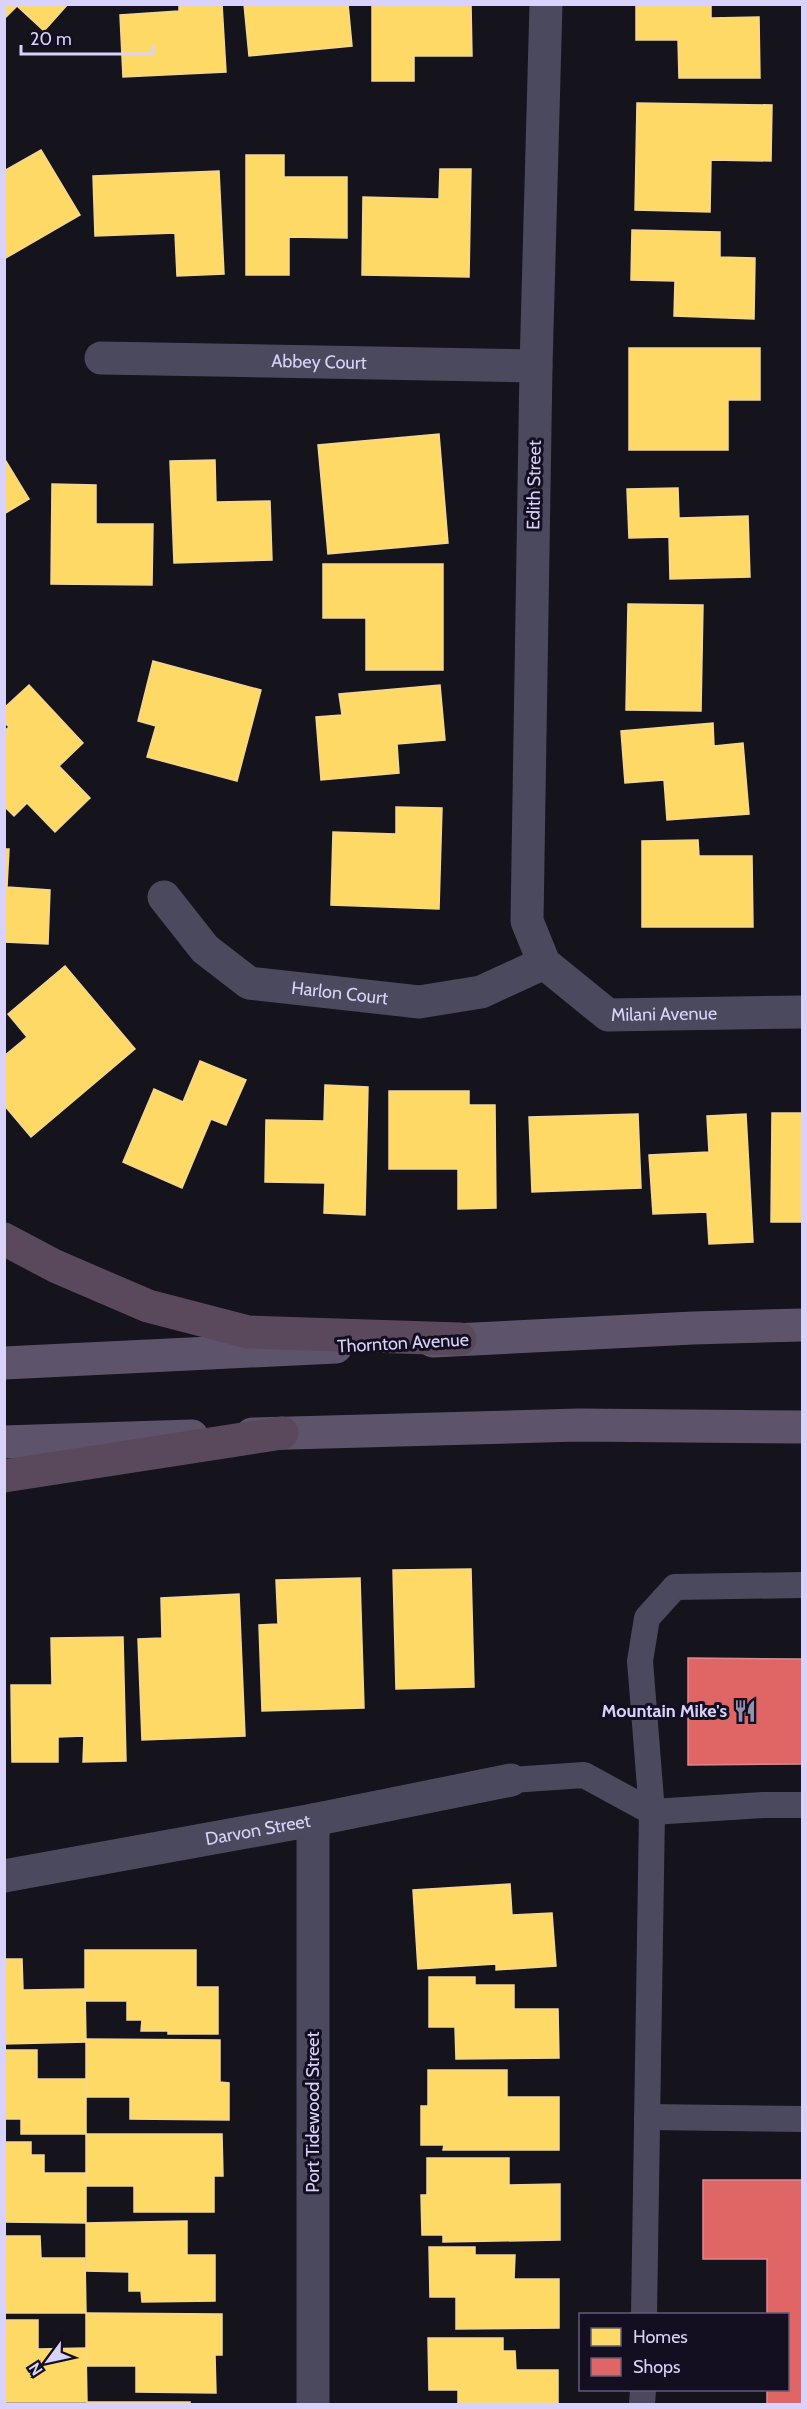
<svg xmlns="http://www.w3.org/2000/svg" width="807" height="2409" viewBox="0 0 807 2409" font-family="Cabin,sans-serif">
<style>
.homes{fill:#ffd966;stroke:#f4d793;stroke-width:1.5}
.shops{fill:#e06666;stroke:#de8793;stroke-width:1.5}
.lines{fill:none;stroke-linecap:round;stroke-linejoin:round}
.lane{stroke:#4b495d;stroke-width:26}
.street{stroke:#4b495d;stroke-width:33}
.primary{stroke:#5d546c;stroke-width:33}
.highway{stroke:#5a495c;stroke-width:33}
.labels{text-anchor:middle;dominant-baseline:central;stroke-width:6;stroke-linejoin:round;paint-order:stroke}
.street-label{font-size:18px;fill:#d9d3fb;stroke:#130f20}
.poi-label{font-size:18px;font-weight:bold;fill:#d9d3fb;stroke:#130f20;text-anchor:end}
</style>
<rect width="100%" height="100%" fill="#15131c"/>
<g class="homes">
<path d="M 4,4 L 68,4 L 44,31 L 17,6 L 4,19 Z"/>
<path d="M 179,4 L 222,4 L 226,72 L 123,77 L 120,15 L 179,11 Z"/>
<path d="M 244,4 L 348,4 L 352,46 L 249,56 Z"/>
<path d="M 372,4 L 471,4 L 472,56 L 414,56 L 414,81 L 372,81 Z"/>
<path d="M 636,4 L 711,4 L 711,18 L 759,17 L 760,78 L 679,78 L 678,40 L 636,40 Z"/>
<path d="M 637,103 L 772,105 L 771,161 L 711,160 L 710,212 L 635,210 Z"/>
<path d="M 41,150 L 80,215 L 4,259 L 4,171 Z"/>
<path d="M 246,155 L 284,155 L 284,177 L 347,177 L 347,238 L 289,237 L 289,275 L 246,275 Z"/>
<path d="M 440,169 L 471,169 L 469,277 L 362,275 L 363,197 L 439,199 Z"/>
<path d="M 219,171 L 224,274 L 177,276 L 175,233 L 95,236 L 93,176 Z"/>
<path d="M 632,230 L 720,232 L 720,257 L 755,258 L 754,319 L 674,316 L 675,281 L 631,280 Z"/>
<path d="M 629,348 L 760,348 L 760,400 L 728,400 L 728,450 L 629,450 Z"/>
<path d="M 439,434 L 448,543 L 328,554 L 318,445 Z"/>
<path d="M 4,458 L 29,499 L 4,514 Z"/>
<path d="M 215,460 L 216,502 L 270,501 L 272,560 L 174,563 L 170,461 Z"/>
<path d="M 52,484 L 96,485 L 96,524 L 153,524 L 152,585 L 51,584 Z"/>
<path d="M 678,488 L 679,518 L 748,516 L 750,577 L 670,579 L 669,537 L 629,538 L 627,489 Z"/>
<path d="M 323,564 L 443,564 L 443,670 L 366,670 L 366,618 L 323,618 Z"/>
<path d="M 628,604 L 703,605 L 701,711 L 626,710 Z"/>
<path d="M 153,661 L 261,690 L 237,781 L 147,757 L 156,726 L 138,721 Z"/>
<path d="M 29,685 L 83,743 L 59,766 L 90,798 L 55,832 L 27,803 L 14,816 L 4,806 L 4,731 L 9,727 L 4,722 L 4,708 Z"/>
<path d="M 440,685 L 445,740 L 397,744 L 399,773 L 321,780 L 316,717 L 342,715 L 339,694 Z"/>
<path d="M 713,723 L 714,746 L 743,743 L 749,814 L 667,820 L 664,780 L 625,783 L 621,731 Z"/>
<path d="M 396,807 L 442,808 L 439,909 L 331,905 L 333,832 L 396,834 Z"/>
<path d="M 698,840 L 699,856 L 752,856 L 753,927 L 642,927 L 642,841 Z"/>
<path d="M 4,849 L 9,849 L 7,887 L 50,890 L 48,944 L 4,942 Z"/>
<path d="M 65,966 L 135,1049 L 31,1137 L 4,1105 L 4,1056 L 27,1037 L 8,1014 Z"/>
<path d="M 200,1061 L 246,1080 L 226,1125 L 211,1119 L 182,1188 L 123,1162 L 154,1089 L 183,1102 Z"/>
<path d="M 325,1085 L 368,1087 L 365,1215 L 324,1213 L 325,1183 L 265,1182 L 266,1120 L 324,1121 Z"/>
<path d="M 389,1091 L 469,1091 L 469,1105 L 495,1105 L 496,1208 L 458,1209 L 458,1169 L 389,1169 Z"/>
<path d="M 772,1113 L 802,1113 L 802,1222 L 771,1222 Z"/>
<path d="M 638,1114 L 641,1188 L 532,1192 L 529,1117 Z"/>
<path d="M 746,1114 L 753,1242 L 709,1244 L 707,1212 L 653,1214 L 649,1155 L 709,1152 L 707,1116 Z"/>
<path d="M 471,1569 L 474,1687 L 396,1689 L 393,1570 Z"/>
<path d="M 360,1578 L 364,1708 L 262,1711 L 259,1625 L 278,1624 L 276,1580 Z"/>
<path d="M 239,1594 L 245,1736 L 142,1740 L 138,1639 L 162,1638 L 161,1598 Z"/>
<path d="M 123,1637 L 126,1761 L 83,1762 L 84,1736 L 58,1737 L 58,1762 L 12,1762 L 11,1685 L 52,1685 L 51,1638 Z"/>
<path d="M 510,1884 L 512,1915 L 552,1913 L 556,1966 L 496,1970 L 496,1964 L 418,1969 L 413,1890 Z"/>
<path d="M 85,1950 L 196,1950 L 196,1987 L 218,1987 L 218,2034 L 168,2034 L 168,2031 L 141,2031 L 142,2020 L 127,2020 L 127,2001 L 85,2001 Z"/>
<path d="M 4,1959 L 22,1959 L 23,1990 L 85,1989 L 86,2042 L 4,2044 Z"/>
<path d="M 429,1977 L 475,1977 L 475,1985 L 514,1985 L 514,2009 L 558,2009 L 559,2058 L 456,2059 L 455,2027 L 429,2027 Z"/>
<path d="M 86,2039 L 220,2040 L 220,2082 L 229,2083 L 229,2120 L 130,2119 L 130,2097 L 86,2097 Z"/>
<path d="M 4,2050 L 37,2050 L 37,2079 L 86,2079 L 86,2134 L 21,2134 L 21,2119 L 4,2119 Z"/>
<path d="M 428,2070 L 507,2070 L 507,2097 L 559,2097 L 559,2150 L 443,2150 L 444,2145 L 421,2145 L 421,2106 L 428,2106 Z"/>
<path d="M 86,2134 L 222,2134 L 223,2176 L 214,2176 L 214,2212 L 134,2212 L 134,2186 L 86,2186 Z"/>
<path d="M 4,2142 L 31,2142 L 31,2155 L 44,2155 L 44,2173 L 86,2173 L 86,2223 L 4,2222 Z"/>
<path d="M 427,2158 L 509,2158 L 509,2185 L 560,2184 L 560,2240 L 443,2242 L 443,2235 L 422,2235 L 421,2195 L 427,2195 Z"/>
<path d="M 187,2221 L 187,2255 L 215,2255 L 215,2301 L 142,2302 L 141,2291 L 129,2291 L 129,2272 L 86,2271 L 86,2223 Z"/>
<path d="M 4,2236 L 40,2236 L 41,2258 L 85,2258 L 86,2313 L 4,2313 Z"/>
<path d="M 429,2247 L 475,2247 L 475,2255 L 515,2255 L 514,2279 L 559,2279 L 559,2328 L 456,2329 L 456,2297 L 430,2297 Z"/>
<path d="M 86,2313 L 222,2314 L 222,2355 L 215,2355 L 216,2393 L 136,2392 L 136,2366 L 86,2366 Z"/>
<path d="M 4,2320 L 38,2320 L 38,2349 L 86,2348 L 87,2402 L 4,2402 Z"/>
<path d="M 428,2338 L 503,2338 L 503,2351 L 515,2351 L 516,2370 L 558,2370 L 558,2404 L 458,2404 L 458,2390 L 429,2390 Z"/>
<rect x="87" y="2402" width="103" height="2"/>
</g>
<g class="shops">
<path d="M 688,1658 L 802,1659 L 802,1764 L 688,1765 Z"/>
<path d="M 703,2180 L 802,2180 L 802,2404 L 767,2404 L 767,2390 L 788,2390 L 788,2314 L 767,2314 L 767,2259 L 703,2259 Z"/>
</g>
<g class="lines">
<g class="lane">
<path d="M 511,1780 L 584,1775 L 652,1812"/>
<path d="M 652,1812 L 640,1661 L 647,1618 L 675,1587 L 802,1585"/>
<path d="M 647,2117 L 802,2119"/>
<path d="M 644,2314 L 652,1812 L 763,1805 L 802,1805"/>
<path d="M 642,2404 L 643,2390"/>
</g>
<g class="street">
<path id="s1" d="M 546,4 L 536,366 L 527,921 L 544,963 L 608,1015 L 802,1012"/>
<path id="s2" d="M 101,358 L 536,366"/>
<path id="s3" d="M 164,897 L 205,949 L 249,983 L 419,1002 L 481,992 L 544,963"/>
<path d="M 313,1820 L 313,2404"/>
<path id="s4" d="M 4,1876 L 313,1820 L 511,1780"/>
</g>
<g class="primary">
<path d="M 433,1341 L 693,1328 L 802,1325"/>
<path d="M 4,1363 L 336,1347"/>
<path d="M 252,1434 L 579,1425 L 802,1427"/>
<path d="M 4,1442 L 192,1436"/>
</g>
<g class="highway">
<path d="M 4,1239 L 55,1266 L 148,1306 L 248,1332 L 460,1339"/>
<path d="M 4,1476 L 282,1433"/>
</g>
</g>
<defs>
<g id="restaurant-bare" transform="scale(1.8)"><path d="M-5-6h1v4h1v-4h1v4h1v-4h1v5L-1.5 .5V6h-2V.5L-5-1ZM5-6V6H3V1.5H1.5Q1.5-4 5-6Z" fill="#9490ad" stroke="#130f20" stroke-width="2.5" paint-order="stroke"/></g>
</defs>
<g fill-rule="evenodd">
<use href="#restaurant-bare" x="745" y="1711"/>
</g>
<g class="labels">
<g class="street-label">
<text stroke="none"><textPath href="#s2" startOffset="218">Abbey Court</textPath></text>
<text transform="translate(534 485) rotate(-89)">Edith Street</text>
<text stroke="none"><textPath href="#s3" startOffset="213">Harlon Court</textPath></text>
<text stroke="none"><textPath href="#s1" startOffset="1101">Milani Avenue</textPath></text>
<text transform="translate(403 1343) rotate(-3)">Thornton Avenue</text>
<text stroke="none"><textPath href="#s4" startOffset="258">Darvon Street</textPath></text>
<text transform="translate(313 2112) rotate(-90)">Port Tidewood Street</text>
</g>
<g class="poi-label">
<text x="727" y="1711">Mountain Mike's</text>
</g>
</g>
<rect width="807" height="2409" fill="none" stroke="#d9d3fb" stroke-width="12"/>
<rect x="579" y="2313" width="210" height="78" fill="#130f20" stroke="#625d78" stroke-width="1.5"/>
<rect x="591" y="2328" width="30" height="18" fill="#ffd966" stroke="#625d78" stroke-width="1.5"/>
<text x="633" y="2343" font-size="18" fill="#d9d3fb">Homes</text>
<rect x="591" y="2358" width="30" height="18" fill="#e06666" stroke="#625d78" stroke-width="1.5"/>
<text x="633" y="2373" font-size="18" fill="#d9d3fb">Shops</text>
<g transform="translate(48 2361) rotate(237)" stroke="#130f20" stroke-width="4.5" paint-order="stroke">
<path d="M0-4.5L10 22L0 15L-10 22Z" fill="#d9d3fb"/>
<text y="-9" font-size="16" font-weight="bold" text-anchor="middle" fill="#d9d3fb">N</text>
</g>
<path d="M21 45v9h132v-9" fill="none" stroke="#d9d3fb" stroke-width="3"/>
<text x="30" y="45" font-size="18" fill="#d9d3fb" stroke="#130f20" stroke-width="4.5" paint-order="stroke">20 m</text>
</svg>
